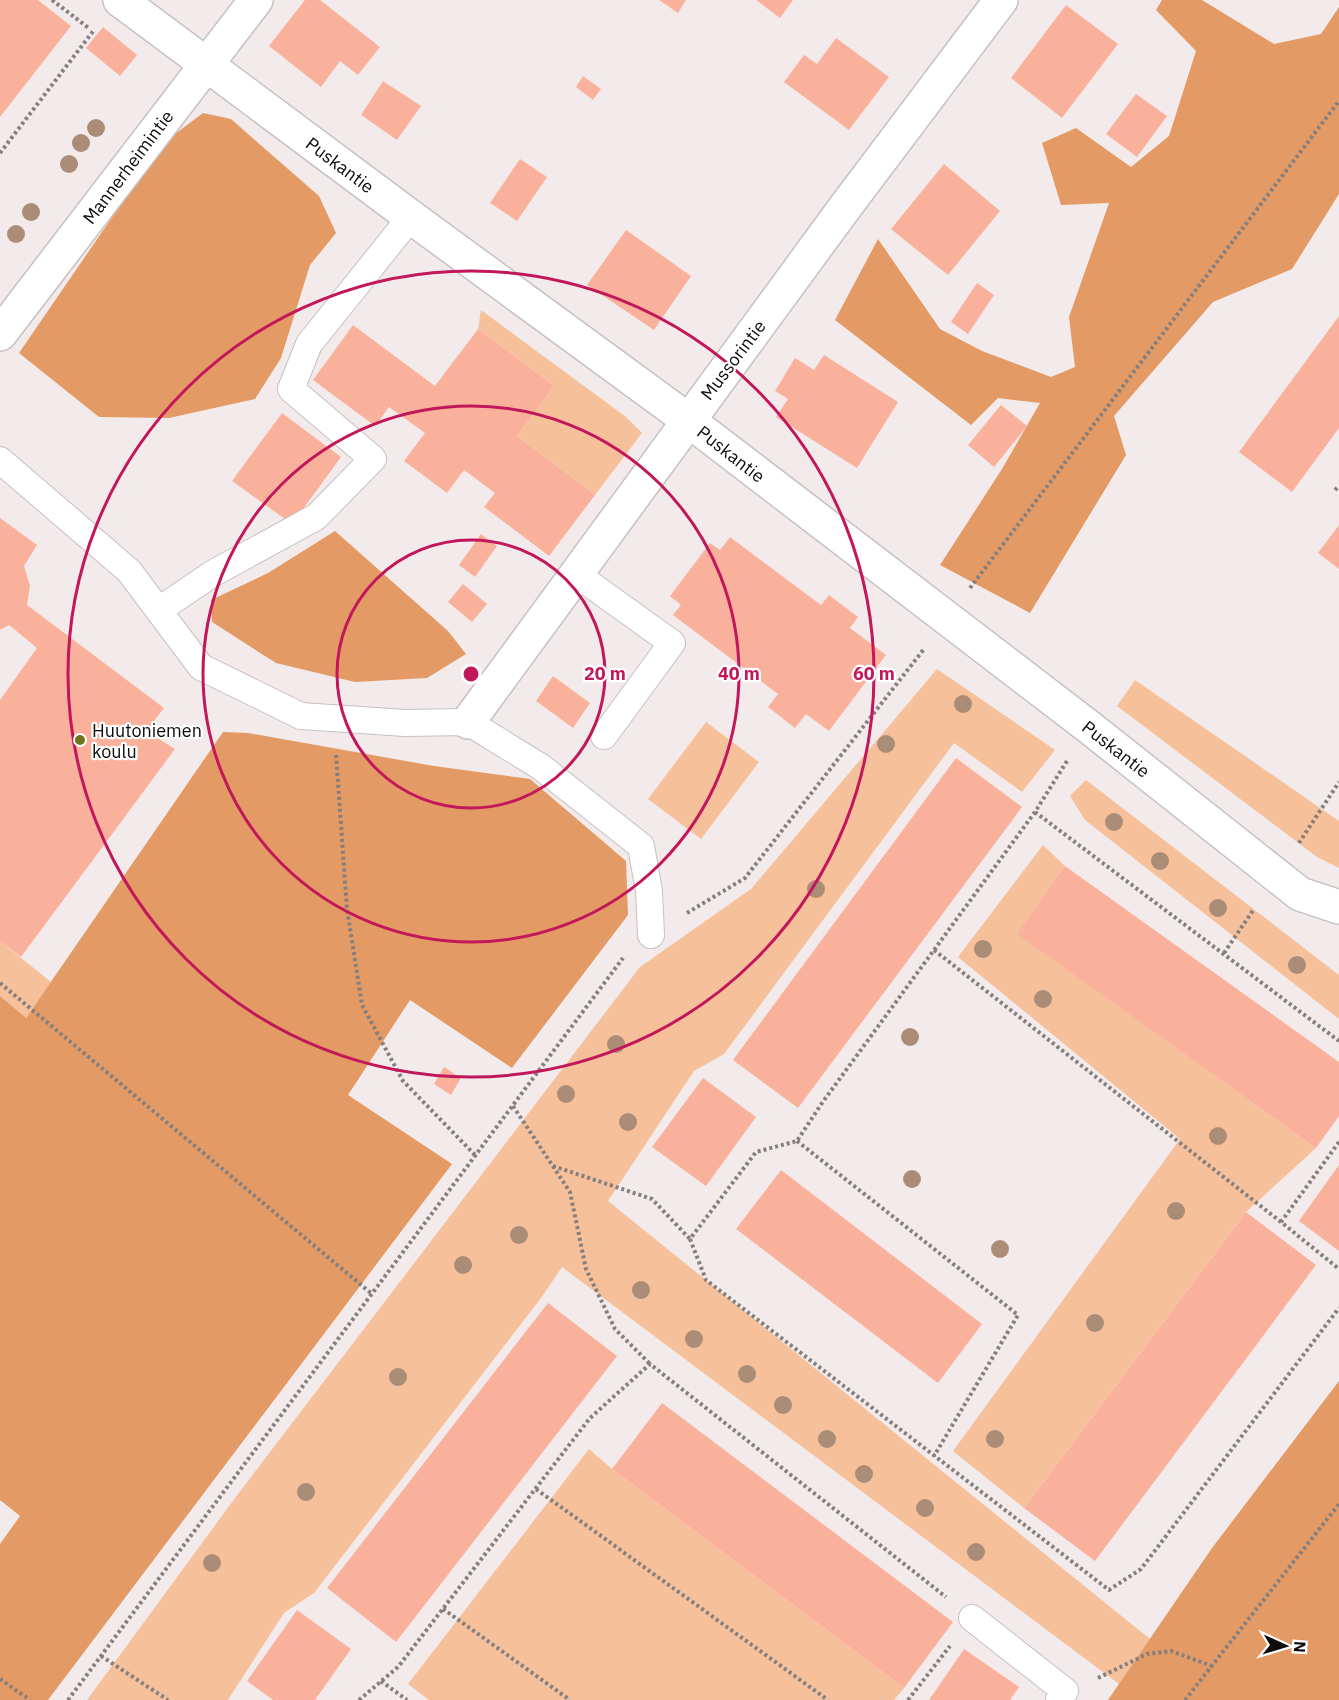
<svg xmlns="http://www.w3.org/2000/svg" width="1339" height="1700" viewBox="0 0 1339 1700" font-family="'IBM Plex Sans',sans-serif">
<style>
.green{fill:#f6c09b}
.forest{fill:#e49a64}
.building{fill:#fab19c}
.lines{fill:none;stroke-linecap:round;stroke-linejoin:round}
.service-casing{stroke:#c8c0c0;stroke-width:28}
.minor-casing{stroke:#c8c0c0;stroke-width:36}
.path{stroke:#847f7f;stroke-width:4;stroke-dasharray:3 3;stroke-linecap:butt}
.service{stroke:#fff;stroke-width:26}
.minor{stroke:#fff;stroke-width:33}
.tree{fill:#ab8c77}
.ring{fill:none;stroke:#c2185b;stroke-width:3}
.poi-dot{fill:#6f731a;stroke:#fff;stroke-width:2}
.labels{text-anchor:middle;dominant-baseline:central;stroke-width:4.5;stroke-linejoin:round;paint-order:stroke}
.street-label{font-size:18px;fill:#0e0b0b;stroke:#fff}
.poi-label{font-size:18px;fill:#0e0b0b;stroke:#fff;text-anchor:start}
.centre{fill:#c2185b;stroke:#fff;stroke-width:3}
.ring-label{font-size:18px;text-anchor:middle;font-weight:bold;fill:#c2185b;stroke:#fff;stroke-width:4.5;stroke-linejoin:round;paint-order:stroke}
</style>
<rect width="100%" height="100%" fill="#f3ebeb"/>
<g class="green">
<path d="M 481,310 L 626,417 L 642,433 L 595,495 L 517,436 L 554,386 L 478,329 Z"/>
<path d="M 937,669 L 1055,750 L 1022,792 L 954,743 L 724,1054 L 694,1071 L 608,1201 L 1150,1639 L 1119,1684 L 562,1267 L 541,1298 L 314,1593 L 284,1613 L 228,1700 L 87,1700 L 235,1498 L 640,967 L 751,889 Z"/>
<path d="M 1135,680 L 1339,821 L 1339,868 L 1317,857 L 1117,706 Z"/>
<path d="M 706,722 L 759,762 L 701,839 L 648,799 Z"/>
<path d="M 1086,780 L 1339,975 L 1339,1019 L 1085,820 L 1070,796 Z"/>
<path d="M 1043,845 L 1065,866 L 1018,934 L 1316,1148 L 1246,1212 L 1024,1508 L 953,1451 L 1180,1139 L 958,957 Z"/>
<path d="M 0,941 L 51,982 L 25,1019 L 0,996 Z"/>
<path d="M 589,1449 L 612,1469 L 904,1688 L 894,1700 L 429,1700 L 408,1684 Z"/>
</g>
<g class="forest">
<path d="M 1162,0 L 1202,0 L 1274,44 L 1321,34 L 1339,7 L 1339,194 L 1292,269 L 1213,302 L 1114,416 L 1126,455 L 1030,613 L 940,565 L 1002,469 L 1040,403 L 998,398 L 971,425 L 835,320 L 878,239 L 940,329 L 982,351 L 1051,377 L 1075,367 L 1069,317 L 1109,203 L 1061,205 L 1042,143 L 1076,128 L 1131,167 L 1169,136 L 1196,51 L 1156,10 Z"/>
<path d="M 203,113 L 231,119 L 319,196 L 336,233 L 310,265 L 281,358 L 255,399 L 169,418 L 99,417 L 19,353 L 163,143 Z"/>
<path d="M 335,531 L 448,631 L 466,654 L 427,678 L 355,682 L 276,663 L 212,622 L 211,600 L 268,573 Z"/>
<path d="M 223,732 L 248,733 L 434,766 L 530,779 L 626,861 L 628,915 L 512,1068 L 410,1000 L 348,1095 L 452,1164 L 48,1700 L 0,1700 L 0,1544 L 20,1516 L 0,1500 L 0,996 L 26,1018 Z"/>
<path d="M 1339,1381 L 1339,1700 L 1108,1700 L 1212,1548 Z"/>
</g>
<g class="building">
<path d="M 0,0 L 38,0 L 71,26 L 0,117 Z"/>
<path d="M 305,0 L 320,0 L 380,47 L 358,75 L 340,61 L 321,87 L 269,46 Z"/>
<path d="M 659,0 L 686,0 L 678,13 Z"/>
<path d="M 756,0 L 793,0 L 780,18 Z"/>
<path d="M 1066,5 L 1118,44 L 1062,118 L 1011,78 Z"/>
<path d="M 103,27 L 137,55 L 120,76 L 86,48 Z"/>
<path d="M 836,38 L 889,77 L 849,130 L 784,82 L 804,55 L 817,64 Z"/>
<path d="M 583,76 L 601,89 L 593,100 L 576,87 Z"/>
<path d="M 383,81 L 421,106 L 397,140 L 361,115 Z"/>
<path d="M 1136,94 L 1167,116 L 1137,157 L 1106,134 Z"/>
<path d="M 520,159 L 547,177 L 517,221 L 490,203 Z"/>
<path d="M 944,164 L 1000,211 L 948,275 L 891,229 Z"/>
<path d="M 626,230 L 691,276 L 654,330 L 587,285 Z"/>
<path d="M 977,283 L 994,295 L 968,334 L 951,322 Z"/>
<path d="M 1339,316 L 1339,428 L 1292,492 L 1239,452 Z"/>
<path d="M 353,325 L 435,386 L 478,329 L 554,386 L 517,436 L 595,495 L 549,556 L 484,507 L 495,493 L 464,470 L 447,493 L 404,461 L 425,433 L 389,407 L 375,426 L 313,380 Z"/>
<path d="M 824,355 L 898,402 L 857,468 L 776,417 L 788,399 L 775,391 L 795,358 L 814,370 Z"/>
<path d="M 1001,405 L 1027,426 L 994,467 L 968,445 Z"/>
<path d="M 282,413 L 341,457 L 292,524 L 232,481 Z"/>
<path d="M 0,518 L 37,545 L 24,566 L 30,586 L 27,605 L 164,708 L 146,731 L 175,749 L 21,957 L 0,941 L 0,700 L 37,648 L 9,625 L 0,630 Z"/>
<path d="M 1339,525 L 1339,569 L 1318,553 Z"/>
<path d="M 481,534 L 497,546 L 475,577 L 459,565 Z"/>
<path d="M 730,537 L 821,605 L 829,595 L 858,617 L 850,628 L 886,655 L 829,731 L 806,714 L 795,728 L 768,707 L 778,694 L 673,615 L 681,605 L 670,596 L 710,543 L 720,550 Z"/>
<path d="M 463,584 L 487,604 L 472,622 L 448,602 Z"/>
<path d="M 553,676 L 590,703 L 573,728 L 536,701 Z"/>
<path d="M 956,758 L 1022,807 L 798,1108 L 733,1060 Z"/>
<path d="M 1065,866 L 1339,1062 L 1339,1116 L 1316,1148 L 1017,934 Z"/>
<path d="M 444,1067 L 461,1078 L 451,1095 L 434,1084 Z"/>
<path d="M 703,1078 L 756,1117 L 706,1186 L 652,1147 Z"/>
<path d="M 1339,1165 L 1339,1251 L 1299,1221 Z"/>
<path d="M 781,1170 L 982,1324 L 938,1383 L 736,1229 Z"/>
<path d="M 1246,1212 L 1316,1265 L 1095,1561 L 1024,1508 Z"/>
<path d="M 548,1303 L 617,1356 L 396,1642 L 327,1588 Z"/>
<path d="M 662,1403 L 953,1622 L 904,1688 L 612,1469 Z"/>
<path d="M 297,1610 L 351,1649 L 315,1700 L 273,1700 L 247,1681 Z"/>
<path d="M 964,1649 L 1019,1687 L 1010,1700 L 929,1700 Z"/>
</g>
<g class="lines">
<g class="service-casing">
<g id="service">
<path d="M 0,460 L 129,571 L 201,667 L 301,716 L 405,723 L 468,722 L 541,767 L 641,846 L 649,891 L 651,935"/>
<path d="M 576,574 L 672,643 L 604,736"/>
<path d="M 159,610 L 212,574 L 316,517 L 373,459 L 291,389 L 309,344 L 411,217"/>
<path d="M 972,1618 L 1065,1691 L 1059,1700"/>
</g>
</g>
<g class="minor-casing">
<g id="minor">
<path d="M 120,0 L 411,217 L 688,420 L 1089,727 L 1300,894 L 1339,907"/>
<path d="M 0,334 L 256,0"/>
<path d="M 468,722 L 843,210 L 1001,0"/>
</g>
</g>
<g class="path">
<path d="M 52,0 L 90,29"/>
<path d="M 0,153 L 94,30"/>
<path d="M 1335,490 L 1339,486"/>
<path d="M 970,588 L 1339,101"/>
<path d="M 336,755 L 347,909 L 362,1005 L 403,1081 L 475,1155"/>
<path d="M 1067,761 L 1035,812 L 822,1103 L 797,1141 L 756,1152 L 690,1239 L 706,1280 L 1109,1590 L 1141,1569 L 1339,1308"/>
<path d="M 1035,812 L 1339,1041"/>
<path d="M 1299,843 L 1339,782"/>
<path d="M 687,913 L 745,878 L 924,649"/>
<path d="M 934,950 L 1281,1222"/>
<path d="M 1224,953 L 1254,909"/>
<path d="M 0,983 L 372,1294"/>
<path d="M 513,1106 L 570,1192 L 586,1269 L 615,1329 L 650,1364"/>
<path d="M 797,1141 L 1018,1315 L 934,1456"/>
<path d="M 1339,1142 L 1281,1222 L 1339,1269"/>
<path d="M 553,1166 L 652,1199 L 690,1239"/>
<path d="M 536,1489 L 828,1700"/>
<path d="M 443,1609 L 570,1700"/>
<path d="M 101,1656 L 168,1700"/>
<path d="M 1098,1678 L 1147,1654 L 1171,1651 L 1212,1666"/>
<path d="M 0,1679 L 30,1700"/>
<path d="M 381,1681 L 407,1700"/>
<path d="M 68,1700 L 623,958"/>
<path d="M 359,1700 L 398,1667 L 590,1418 L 650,1364 L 946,1597"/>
<path d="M 908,1700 L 950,1646"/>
<path d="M 1185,1700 L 1339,1504"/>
</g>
<use href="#service" class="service"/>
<use href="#minor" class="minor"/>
</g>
<g class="tree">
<circle cx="96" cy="128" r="9"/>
<circle cx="81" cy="143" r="9"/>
<circle cx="69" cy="164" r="9"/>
<circle cx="31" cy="212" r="9"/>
<circle cx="16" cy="234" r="9"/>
<circle cx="963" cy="704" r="9"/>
<circle cx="886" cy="744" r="9"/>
<circle cx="1114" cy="822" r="9"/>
<circle cx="1160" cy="861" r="9"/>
<circle cx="816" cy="889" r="9"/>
<circle cx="1218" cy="908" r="9"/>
<circle cx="983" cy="949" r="9"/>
<circle cx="1297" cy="965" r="9"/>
<circle cx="1043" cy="999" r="9"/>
<circle cx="910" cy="1037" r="9"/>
<circle cx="616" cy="1044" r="9"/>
<circle cx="566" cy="1094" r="9"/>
<circle cx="628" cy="1122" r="9"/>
<circle cx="1218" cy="1136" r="9"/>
<circle cx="912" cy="1179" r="9"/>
<circle cx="1176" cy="1211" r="9"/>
<circle cx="519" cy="1235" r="9"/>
<circle cx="1000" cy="1249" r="9"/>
<circle cx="463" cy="1265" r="9"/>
<circle cx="641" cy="1290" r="9"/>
<circle cx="1095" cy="1323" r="9"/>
<circle cx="694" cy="1339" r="9"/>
<circle cx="747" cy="1374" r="9"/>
<circle cx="398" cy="1377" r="9"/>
<circle cx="783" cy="1405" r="9"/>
<circle cx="827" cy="1439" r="9"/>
<circle cx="995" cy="1439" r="9"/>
<circle cx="864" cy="1474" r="9"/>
<circle cx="306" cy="1492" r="9"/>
<circle cx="925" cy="1508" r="9"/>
<circle cx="976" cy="1552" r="9"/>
<circle cx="212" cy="1563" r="9"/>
</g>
<g class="ring">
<circle cx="471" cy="674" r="134"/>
<circle cx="471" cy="674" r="268"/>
<circle cx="471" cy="674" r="403"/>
</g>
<circle class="poi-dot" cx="80" cy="740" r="6"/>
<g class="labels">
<g class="street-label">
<text transform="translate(340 165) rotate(37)">Puskantie</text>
<text transform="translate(128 167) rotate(-53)">Mannerheimintie</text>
<text transform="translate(733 360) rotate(-53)">Mussorintie</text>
<text transform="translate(731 454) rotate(38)">Puskantie</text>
<text transform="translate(1116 749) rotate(38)">Puskantie</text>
</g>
<g class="poi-label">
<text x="92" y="730">Huutoniemen<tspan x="92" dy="21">koulu</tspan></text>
</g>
</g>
<circle cx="471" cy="674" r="9" class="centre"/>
<g class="ring-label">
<text x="605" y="680">20 m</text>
<text x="739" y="680">40 m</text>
<text x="874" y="680">60 m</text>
</g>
<g transform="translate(1285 1646) rotate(94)" stroke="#ffffff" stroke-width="4.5" paint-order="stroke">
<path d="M0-4.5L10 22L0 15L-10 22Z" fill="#0e0b0b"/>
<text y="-9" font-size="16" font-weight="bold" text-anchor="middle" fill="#0e0b0b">N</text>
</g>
</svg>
